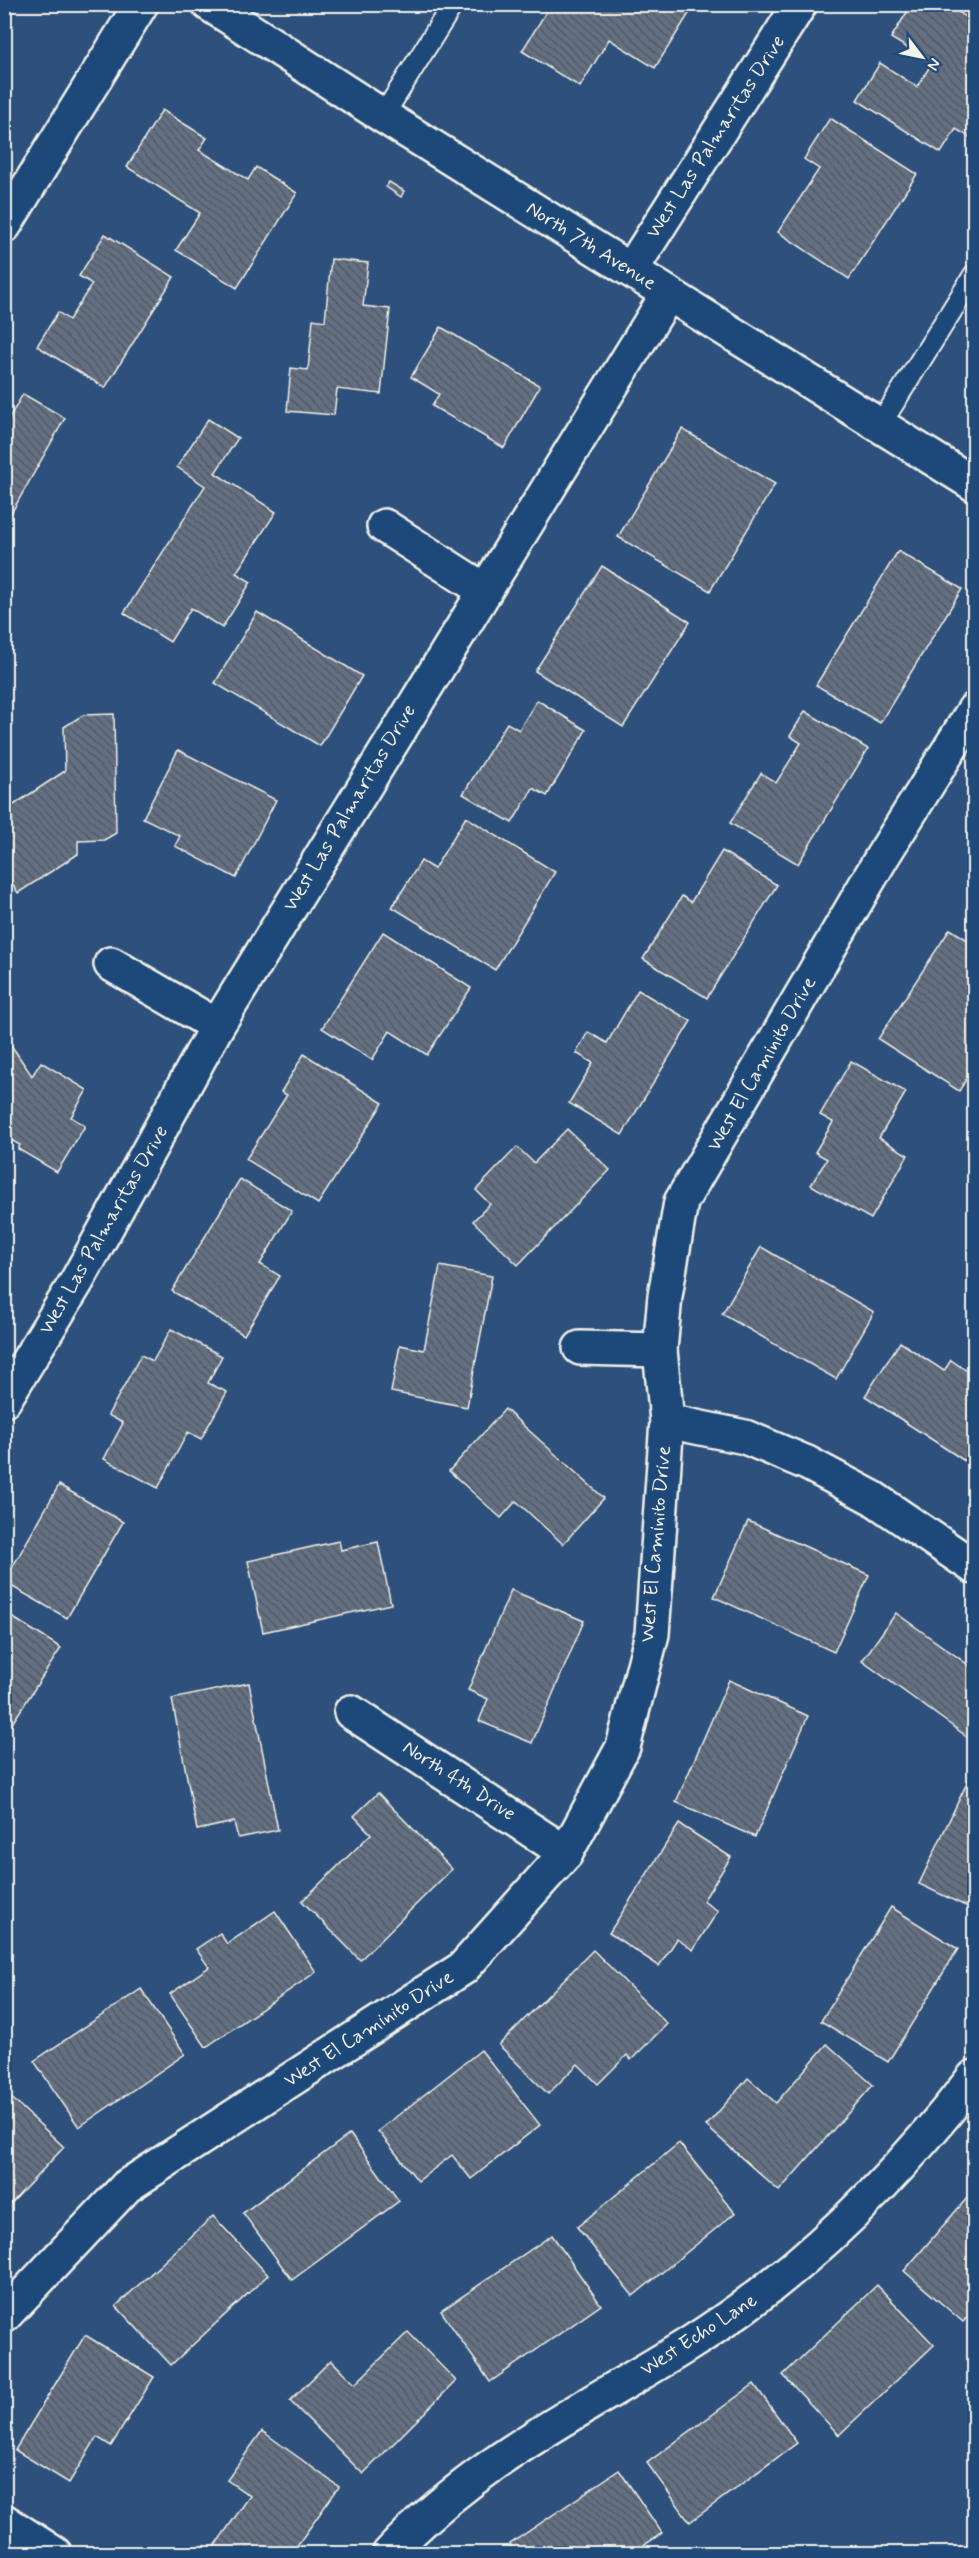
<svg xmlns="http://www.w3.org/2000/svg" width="979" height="2558" viewBox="0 0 979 2558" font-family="Mynerve,sans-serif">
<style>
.building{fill:url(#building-back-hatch);stroke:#f4f1e8;stroke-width:1.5}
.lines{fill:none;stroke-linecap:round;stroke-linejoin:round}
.service-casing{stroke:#f4f1e8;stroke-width:24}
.minor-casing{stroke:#f4f1e8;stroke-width:38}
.tertiary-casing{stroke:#f4f1e8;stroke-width:38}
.secondary-casing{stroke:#f4f1e8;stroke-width:38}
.service{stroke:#1f4a7a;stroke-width:20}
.minor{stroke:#1f4a7a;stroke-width:33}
.tertiary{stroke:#1f4a7a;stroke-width:33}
.secondary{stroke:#1f4a7a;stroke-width:33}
.labels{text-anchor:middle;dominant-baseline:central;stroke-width:6;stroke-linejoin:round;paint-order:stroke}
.street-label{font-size:20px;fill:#f4f1e8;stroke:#1f4a7a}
</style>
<defs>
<pattern id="building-back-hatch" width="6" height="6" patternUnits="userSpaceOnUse" patternTransform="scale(1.5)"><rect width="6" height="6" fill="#636f83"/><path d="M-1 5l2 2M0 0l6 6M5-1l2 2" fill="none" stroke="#555a61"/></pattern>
</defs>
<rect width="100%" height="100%" fill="#2d517c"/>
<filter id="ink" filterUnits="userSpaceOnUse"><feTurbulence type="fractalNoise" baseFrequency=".0167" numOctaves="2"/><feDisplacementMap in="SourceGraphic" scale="12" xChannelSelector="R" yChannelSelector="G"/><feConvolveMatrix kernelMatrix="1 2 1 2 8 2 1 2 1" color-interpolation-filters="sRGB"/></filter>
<g filter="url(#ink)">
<g class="building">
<path d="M 551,4 L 679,4 L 690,12 L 655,68 L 609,39 L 580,87 L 522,51 Z"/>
<path d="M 912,4 L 946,4 L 974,22 L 974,140 L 956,129 L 941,153 L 857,100 L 880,63 L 917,87 L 932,63 L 891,38 Z"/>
<path d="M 162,110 L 207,138 L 199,150 L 248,180 L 256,167 L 297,193 L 237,288 L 176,250 L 200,213 L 127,167 Z"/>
<path d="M 830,118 L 917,174 L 849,279 L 778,232 L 819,169 L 804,159 Z"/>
<path d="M 389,182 L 404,191 L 401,197 L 386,187 Z"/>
<path d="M 105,234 L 174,277 L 105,388 L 37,346 L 58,312 L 69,320 L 92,284 L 79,276 Z"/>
<path d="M 331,259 L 368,263 L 363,306 L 390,309 L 381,394 L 337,389 L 334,415 L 287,411 L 291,368 L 308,370 L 313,319 L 325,321 Z"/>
<path d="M 441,327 L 540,386 L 504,448 L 432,406 L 439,394 L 411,377 Z"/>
<path d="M 23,394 L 65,418 L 4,526 L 4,427 Z"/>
<path d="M 208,419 L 238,438 L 215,473 L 276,512 L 236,573 L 251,582 L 222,628 L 191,608 L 170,642 L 124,613 L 205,486 L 177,467 Z"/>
<path d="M 682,429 L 775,484 L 710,591 L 618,537 Z"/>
<path d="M 898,551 L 962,589 L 880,723 L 816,685 Z"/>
<path d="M 602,566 L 690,622 L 623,727 L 535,671 Z"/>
<path d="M 257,612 L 362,676 L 320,746 L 215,683 Z"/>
<path d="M 537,700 L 586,730 L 547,796 L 533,788 L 512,823 L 463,794 L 507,723 L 519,730 Z"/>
<path d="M 805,711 L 868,749 L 798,864 L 730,823 L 761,773 L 776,783 L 801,743 L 790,736 Z"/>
<path d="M 114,714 L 116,833 L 104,840 L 78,841 L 78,854 L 18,893 L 4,871 L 4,827 L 12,822 L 12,806 L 65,771 L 64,727 L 83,715 Z"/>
<path d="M 178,750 L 276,800 L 236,878 L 175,846 L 180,836 L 143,818 Z"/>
<path d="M 466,817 L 555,872 L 495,970 L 392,907 L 421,861 L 434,869 Z"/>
<path d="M 722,851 L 777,885 L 707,998 L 643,959 L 682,896 L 691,902 Z"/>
<path d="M 950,929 L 974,944 L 974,1067 L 959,1091 L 878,1039 Z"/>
<path d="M 383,932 L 471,988 L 427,1055 L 390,1031 L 372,1060 L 322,1028 Z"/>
<path d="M 638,990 L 691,1021 L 622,1135 L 569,1103 L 593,1063 L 576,1053 L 588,1032 L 607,1043 Z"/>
<path d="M 11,1045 L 32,1076 L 41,1062 L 87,1090 L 71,1117 L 85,1126 L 57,1172 L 18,1149 L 20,1145 L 4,1136 L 4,1049 Z"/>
<path d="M 304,1054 L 383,1103 L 318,1204 L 246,1159 L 287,1095 L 281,1092 Z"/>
<path d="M 851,1061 L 906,1092 L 879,1138 L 908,1155 L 871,1219 L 811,1185 L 827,1159 L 815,1152 L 833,1122 L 820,1115 Z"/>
<path d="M 567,1129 L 610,1170 L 518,1265 L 473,1221 L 490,1204 L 476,1190 L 517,1147 L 534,1163 Z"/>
<path d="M 240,1179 L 292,1211 L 260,1264 L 280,1276 L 244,1335 L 172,1291 Z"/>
<path d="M 761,1247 L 874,1312 L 836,1379 L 722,1314 Z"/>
<path d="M 440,1266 L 492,1276 L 467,1407 L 391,1392 L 400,1345 L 424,1350 Z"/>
<path d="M 171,1329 L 222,1356 L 208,1383 L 227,1392 L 201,1439 L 188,1432 L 158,1488 L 104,1459 L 123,1423 L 108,1415 L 141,1355 L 153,1361 Z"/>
<path d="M 900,1342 L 944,1371 L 951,1360 L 974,1376 L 974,1467 L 865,1396 Z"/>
<path d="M 505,1409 L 604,1498 L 563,1544 L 516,1501 L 501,1518 L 449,1471 Z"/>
<path d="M 59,1485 L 123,1522 L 67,1618 L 4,1582 Z"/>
<path d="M 748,1521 L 869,1575 L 834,1652 L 714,1597 Z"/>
<path d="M 339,1541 L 341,1550 L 378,1542 L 391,1604 L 263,1632 L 248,1561 Z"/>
<path d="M 511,1590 L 584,1621 L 532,1743 L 479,1721 L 488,1699 L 468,1690 Z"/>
<path d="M 4,1612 L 61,1648 L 4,1736 Z"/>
<path d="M 896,1613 L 974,1669 L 974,1730 L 969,1738 L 862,1661 Z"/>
<path d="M 729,1680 L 808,1716 L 755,1837 L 676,1802 Z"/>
<path d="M 249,1683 L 278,1830 L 238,1838 L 234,1822 L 197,1830 L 172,1699 Z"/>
<path d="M 974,1768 L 974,1910 L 919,1884 Z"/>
<path d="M 378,1793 L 452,1869 L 360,1960 L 302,1901 L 371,1834 L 354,1816 Z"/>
<path d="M 679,1824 L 731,1857 L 703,1901 L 718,1911 L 693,1950 L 677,1939 L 659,1966 L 609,1933 Z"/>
<path d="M 891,1907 L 958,1949 L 888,2062 L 821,2021 Z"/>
<path d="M 275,1911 L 316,1972 L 206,2047 L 170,1994 L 209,1967 L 196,1949 L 220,1933 L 227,1944 Z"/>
<path d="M 593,1950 L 667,2024 L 631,2060 L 627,2055 L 598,2084 L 578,2064 L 548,2094 L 499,2045 Z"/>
<path d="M 141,1989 L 185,2054 L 79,2127 L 34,2061 Z"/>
<path d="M 827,2044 L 873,2085 L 779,2191 L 706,2126 L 748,2078 L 776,2103 Z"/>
<path d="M 481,2050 L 540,2125 L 471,2179 L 452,2155 L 418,2181 L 378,2131 Z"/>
<path d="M 4,2091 L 64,2147 L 4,2211 Z"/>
<path d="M 350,2134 L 399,2201 L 292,2280 L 243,2213 Z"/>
<path d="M 679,2143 L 735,2213 L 633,2296 L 577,2227 Z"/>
<path d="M 974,2190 L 974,2309 L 963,2322 L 904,2271 Z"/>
<path d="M 213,2216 L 268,2275 L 171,2365 L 116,2306 Z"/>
<path d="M 552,2235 L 601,2305 L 490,2382 L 441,2311 Z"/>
<path d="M 877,2285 L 934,2345 L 839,2435 L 783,2375 Z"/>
<path d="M 408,2332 L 456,2381 L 363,2474 L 290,2401 L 331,2360 L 355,2384 Z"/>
<path d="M 85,2335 L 154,2377 L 111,2446 L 97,2437 L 69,2483 L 15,2450 Z"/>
<path d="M 754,2384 L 797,2443 L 690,2522 L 647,2463 Z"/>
<path d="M 262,2431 L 339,2487 L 291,2554 L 209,2554 L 250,2496 L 227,2480 Z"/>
<path d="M 619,2470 L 662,2533 L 631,2554 L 516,2554 L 510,2544 Z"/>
</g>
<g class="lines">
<g class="service-casing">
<g id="service">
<path d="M 383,116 L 453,4"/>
<path d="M 880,425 L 974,275"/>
</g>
</g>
<g class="minor-casing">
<g id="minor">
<path d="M 4,226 L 141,4"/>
<path d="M 631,270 L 800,4"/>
<path d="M 384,526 L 484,590"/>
<path d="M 111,964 L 217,1026"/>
<path d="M 580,1348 L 660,1350"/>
<path d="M 4,1400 L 77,1281 L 217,1026 L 668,294"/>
<path d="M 667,1421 L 745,1437 L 807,1463 L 873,1498 L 974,1567"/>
<path d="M 351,1712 L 566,1853"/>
<path d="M 4,2316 L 127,2186 L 463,1968 L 566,1853 L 623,1747 L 652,1634 L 667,1421 L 660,1350 L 665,1296 L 681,1202 L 882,857 L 974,710"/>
<path d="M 389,2554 C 473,2462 585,2409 689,2344 C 800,2274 894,2181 974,2077"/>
</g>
</g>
<g class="tertiary-casing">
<path id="tertiary" d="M 4,2521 L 55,2554"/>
</g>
<g class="secondary-casing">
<path id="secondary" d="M 209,4 L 383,116 L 974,484"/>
</g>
<use href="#service" class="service"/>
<use href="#minor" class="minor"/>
<use href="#tertiary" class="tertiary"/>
<use href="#secondary" class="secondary"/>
</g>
</g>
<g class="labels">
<g class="street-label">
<text transform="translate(716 137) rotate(-57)">West Las Palmaritas Drive</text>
<text transform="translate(591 246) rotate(32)">North 7th Avenue</text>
<text transform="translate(350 808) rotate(-59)">West Las Palmaritas Drive</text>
<text transform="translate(762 1064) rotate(-60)">West El Caminito Drive</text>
<text transform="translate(104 1230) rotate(-60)">West Las Palmaritas Drive</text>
<text transform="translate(656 1544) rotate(-85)">West El Caminito Drive</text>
<text transform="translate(459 1781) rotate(33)">North 4th Drive</text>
<text transform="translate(369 2029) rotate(-33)">West El Caminito Drive</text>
<text transform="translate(699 2335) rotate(-33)">West Echo Lane</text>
</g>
</g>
<rect width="979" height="2558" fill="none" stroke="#1f4a7a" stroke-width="24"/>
<rect x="12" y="12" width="955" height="2534" fill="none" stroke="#f4f1e8" stroke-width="2" filter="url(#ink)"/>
<g transform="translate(922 57) rotate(122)" stroke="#1f4a7a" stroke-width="4.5" paint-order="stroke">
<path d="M0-4.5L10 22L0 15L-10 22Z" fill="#f4f1e8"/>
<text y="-9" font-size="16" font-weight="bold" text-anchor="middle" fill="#f4f1e8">N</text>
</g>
</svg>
